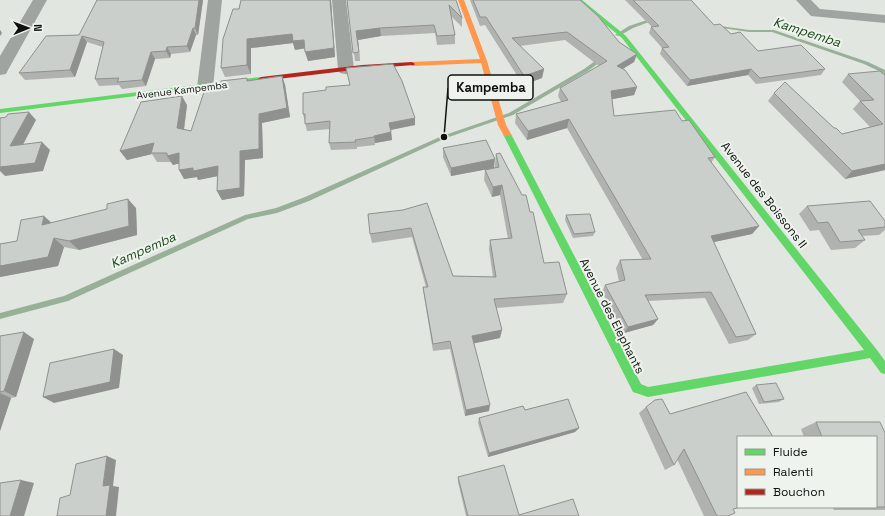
<svg xmlns="http://www.w3.org/2000/svg" width="885" height="516" viewBox="0 0 885 516" font-family="'Space Grotesk',sans-serif">
<style>
.lines{fill:none;stroke-linecap:round;stroke-linejoin:round}
.stream{fill:#99b098;fill-rule:evenodd}
.street{fill:#a0a4a0;fill-rule:evenodd}
.fast{fill:#63d668;fill-rule:evenodd}
.slow{fill:#ff974d;fill-rule:evenodd}
.jam{fill:#b3261e;fill-rule:evenodd}
.wall{fill:#afb2af}
.shaded-wall{fill:#8e918e}
.building{fill:#cbcfcb;stroke:#8e918e}
.labels{text-anchor:middle;dominant-baseline:central;stroke-width:4;stroke-linejoin:round;paint-order:stroke}
.far-street-label{font-size:10px;fill:#0f110f;stroke:#eef4ed}
.street-label{font-size:12px;fill:#0f110f;stroke:#eef4ed}
.water-label{font-size:13px;font-style:italic;fill:#1c491c;stroke:#eef4ed}
.leader{fill:none;stroke:#0f110f;stroke-width:1.5}
.callout-dot{fill:#0f110f;stroke:#eef4ed;stroke-width:1.5}
.callout{fill:#eef4ed;stroke:#0f110f;stroke-width:1.5}
.callout-label{font-size:13px;text-anchor:middle;font-weight:bold;fill:#0f110f}
</style>
<rect width="100%" height="100%" fill="#e1e6e1"/>
<g class="lines">
<g class="stream">
<path d="M 653,18 L 657,19 L 633,28 L 619,36 L 615,35 L 629,26 Z"/>
<path d="M 713,25 L 749,30 L 774,30 L 868,62 L 885,70 L 885,74 L 864,64 L 772,32 L 749,32 L 715,27 L 713,26 Z"/>
<path d="M 602,56 L 604,57 L 604,59 L 588,71 L 513,115 L 446,138 L 309,201 L 277,213 L 248,219 L 68,301 L 0,319 L 0,313 L 64,296 L 245,215 L 276,208 L 305,197 L 442,136 L 509,113 L 584,69 Z"/>
</g>
<g class="street">
<path d="M 33,0 L 47,0 L 8,70 L 6,74 L 0,75 L 0,56 Z"/>
<path d="M 208,0 L 222,0 L 213,87 L 211,91 L 205,92 L 199,91 L 197,87 Z"/>
<path d="M 332,0 L 346,0 L 354,69 L 352,73 L 346,74 L 340,73 L 338,69 Z"/>
<path d="M 796,0 L 811,0 L 820,9 L 885,15 L 885,23 L 811,16 Z"/>
</g>
<g class="fast">
<path d="M 575,0 L 582,0 L 626,36 L 877,350 L 885,361 L 885,374 L 881,373 L 870,358 L 648,397 L 633,392 L 503,134 L 504,132 L 507,131 L 511,134 L 641,384 L 648,387 L 864,350 L 622,38 Z"/>
<path d="M 261,77 L 264,79 L 263,80 L 0,113 L 0,109 Z"/>
</g>
<path class="slow" d="M 458,0 L 464,0 L 487,61 L 506,125 L 511,134 L 510,136 L 504,136 L 498,125 L 481,63 L 412,66 L 409,64 L 412,62 L 480,59 Z"/>
<path class="jam" d="M 412,62 L 415,64 L 414,65 L 362,69 L 261,81 L 258,79 L 261,77 L 362,65 Z"/>
</g>
<g class="wall">
<path d="M 97,0 L 203,0 L 198,35 L 196,35 L 190,52 L 171,54 L 170,58 L 155,59 L 146,86 L 122,89 L 119,85 L 99,86 L 95,79 L 103,47 L 87,42 L 75,77 L 25,80 L 19,73 L 79,35 Z"/>
<path d="M 241,0 L 331,0 L 335,57 L 308,61 L 305,48 L 295,50 L 293,43 L 251,48 L 251,74 L 225,77 L 221,68 Z"/>
<path d="M 347,0 L 456,0 L 462,18 L 462,27 L 451,16 L 455,35 L 455,44 L 437,45 L 435,33 L 381,36 L 358,40 L 360,61 L 355,61 Z"/>
<path d="M 470,0 L 580,0 L 619,42 L 637,54 L 634,62 L 623,69 L 637,87 L 634,95 L 612,99 L 614,116 L 682,121 L 715,157 L 711,163 L 759,226 L 752,234 L 713,242 L 756,334 L 748,340 L 729,344 L 705,298 L 648,301 L 658,319 L 653,325 L 624,333 L 602,292 L 605,285 L 619,281 L 616,268 L 620,260 L 643,260 L 567,128 L 527,140 L 515,123 L 516,114 L 561,102 L 558,96 L 560,88 L 599,66 L 565,40 L 520,46 L 544,69 L 542,78 L 523,85 L 485,25 L 480,26 Z"/>
<path d="M 625,0 L 691,0 L 714,25 L 731,34 L 758,51 L 825,69 L 821,75 L 756,84 L 748,75 L 687,86 L 660,54 L 662,48 L 649,33 L 651,27 L 652,27 Z"/>
<path d="M 346,68 L 415,125 L 391,130 L 392,140 L 375,143 L 375,145 L 357,147 L 357,149 L 331,150 L 329,143 L 330,129 L 307,131 L 303,114 L 326,90 L 350,85 Z"/>
<path d="M 848,74 L 885,74 L 885,170 L 845,179 L 768,101 L 774,93 L 842,134 L 870,127 L 853,109 L 860,101 L 842,82 Z"/>
<path d="M 282,76 L 285,85 L 290,117 L 262,123 L 263,158 L 245,160 L 244,196 L 222,200 L 217,191 L 218,176 L 198,180 L 197,177 L 184,179 L 179,163 L 173,165 L 171,162 L 157,162 L 152,154 L 127,160 L 120,151 L 187,105 L 184,129 L 191,131 L 220,90 L 248,81 Z"/>
<path d="M 443,148 L 494,168 L 495,167 L 495,165 L 496,154 L 530,212 L 544,263 L 567,294 L 563,303 L 496,308 L 500,338 L 474,343 L 489,411 L 465,416 L 450,349 L 433,351 L 424,296 L 423,287 L 426,287 L 412,237 L 372,243 L 370,234 L 403,210 L 453,276 L 493,277 L 489,249 L 490,240 L 508,239 L 500,195 L 492,197 L 484,180 L 485,170 L 487,169 L 451,176 L 443,157 Z"/>
<path d="M 807,206 L 885,221 L 885,230 L 879,235 L 862,236 L 865,240 L 855,248 L 831,250 L 819,230 L 810,231 L 799,214 Z"/>
<path d="M 136,208 L 137,235 L 79,250 L 64,247 L 58,266 L 0,277 L 0,244 L 17,241 L 52,223 Z"/>
<path d="M 566,215 L 595,232 L 593,236 L 573,238 L 565,220 Z"/>
<path d="M 0,336 L 34,339 L 16,397 L 11,398 L 0,431 Z"/>
<path d="M 756,385 L 784,399 L 779,402 L 759,404 L 752,388 Z"/>
<path d="M 646,407 L 670,414 L 728,516 L 704,516 L 677,459 L 674,465 L 665,470 L 639,413 Z"/>
<path d="M 525,410 L 579,428 L 575,432 L 488,457 L 478,423 L 479,418 Z"/>
<path d="M 816,422 L 885,433 L 885,510 L 834,510 L 832,507 L 876,507 L 876,437 L 804,437 L 801,429 Z"/>
<path d="M 458,477 L 519,515 L 579,516 L 466,516 L 458,482 Z"/>
</g>
<g class="shaded-wall">
<path d="M 199,0 L 203,0 L 198,35 L 195,28 Z"/>
<path d="M 330,0 L 331,0 L 335,57 L 308,61 L 305,52 Z"/>
<path d="M 193,28 L 196,35 L 190,52 L 187,46 Z"/>
<path d="M 380,28 L 381,36 L 358,40 L 360,61 L 356,31 Z"/>
<path d="M 0,30 L 2,33 L 0,36 Z"/>
<path d="M 292,34 L 304,40 L 307,48 L 295,50 L 293,43 L 251,48 L 251,74 L 247,65 L 247,39 Z"/>
<path d="M 82,36 L 87,42 L 75,77 L 70,70 Z"/>
<path d="M 167,47 L 171,54 L 170,58 L 166,51 Z"/>
<path d="M 151,52 L 155,59 L 146,86 L 142,80 Z"/>
<path d="M 637,54 L 634,62 L 614,74 L 617,66 Z"/>
<path d="M 544,69 L 542,78 L 523,85 L 524,76 Z"/>
<path d="M 751,69 L 748,75 L 687,86 L 690,80 Z"/>
<path d="M 282,76 L 285,85 L 290,117 L 262,123 L 263,158 L 245,160 L 244,196 L 222,200 L 217,191 L 240,151 L 259,114 Z"/>
<path d="M 637,87 L 634,95 L 608,100 L 611,91 Z"/>
<path d="M 182,96 L 187,105 L 183,137 L 177,128 Z"/>
<path d="M 29,112 L 36,120 L 18,154 L 10,146 Z"/>
<path d="M 415,118 L 415,125 L 390,130 L 389,123 Z"/>
<path d="M 569,119 L 567,128 L 527,140 L 528,131 Z"/>
<path d="M 391,132 L 392,140 L 375,143 L 374,136 Z"/>
<path d="M 42,142 L 50,150 L 43,171 L 5,176 L 0,171 L 0,162 Z"/>
<path d="M 154,143 L 151,153 L 152,154 L 127,160 L 120,151 Z"/>
<path d="M 179,153 L 185,162 L 173,165 L 167,156 Z"/>
<path d="M 495,159 L 494,168 L 451,176 L 451,168 Z"/>
<path d="M 885,164 L 885,170 L 845,179 L 852,171 Z"/>
<path d="M 218,166 L 223,175 L 198,180 L 197,177 L 184,179 L 179,170 L 193,168 Z"/>
<path d="M 502,185 L 500,195 L 492,197 L 493,187 Z"/>
<path d="M 128,199 L 136,208 L 137,235 L 79,250 L 69,241 Z"/>
<path d="M 44,216 L 54,225 L 42,225 Z"/>
<path d="M 759,226 L 752,234 L 705,244 L 711,236 Z"/>
<path d="M 54,238 L 64,247 L 58,266 L 0,277 L 0,266 Z"/>
<path d="M 658,319 L 653,325 L 624,333 L 628,327 Z"/>
<path d="M 502,330 L 500,338 L 471,344 L 472,336 Z"/>
<path d="M 24,332 L 34,339 L 16,397 L 4,391 Z"/>
<path d="M 114,349 L 123,355 L 119,388 L 54,403 L 43,397 Z"/>
<path d="M 0,393 L 11,398 L 0,431 Z"/>
<path d="M 490,405 L 489,411 L 465,416 L 466,410 Z"/>
<path d="M 579,428 L 575,432 L 488,457 L 489,453 Z"/>
<path d="M 107,456 L 116,460 L 113,486 L 119,487 L 116,516 L 106,516 L 103,486 Z"/>
<path d="M 21,480 L 34,483 L 24,516 L 10,516 Z"/>
</g>
<g class="building">
<path d="M 97,0 L 199,0 L 195,28 L 193,28 L 187,46 L 167,47 L 166,51 L 151,52 L 142,80 L 117,82 L 119,78 L 95,79 L 104,42 L 82,36 L 70,70 L 19,73 L 46,36 L 79,35 Z"/>
<path d="M 241,0 L 330,0 L 334,48 L 305,52 L 304,40 L 293,41 L 292,34 L 247,39 L 247,65 L 221,68 L 223,39 L 233,9 L 239,9 Z"/>
<path d="M 347,0 L 456,0 L 462,18 L 449,5 L 455,35 L 437,36 L 434,25 L 380,28 L 356,31 L 359,52 L 353,53 Z"/>
<path d="M 473,0 L 580,0 L 598,16 L 619,42 L 637,54 L 617,66 L 625,70 L 637,87 L 611,91 L 614,116 L 675,110 L 682,121 L 689,120 L 715,157 L 708,158 L 759,226 L 711,236 L 756,334 L 736,337 L 711,292 L 645,295 L 658,319 L 628,327 L 605,285 L 625,280 L 620,260 L 651,259 L 569,119 L 528,131 L 516,114 L 568,100 L 560,88 L 607,61 L 567,32 L 512,38 L 544,69 L 524,76 L 486,17 L 480,17 Z"/>
<path d="M 633,0 L 691,0 L 714,25 L 720,24 L 731,34 L 740,32 L 758,51 L 801,45 L 825,69 L 760,78 L 751,69 L 690,80 L 662,48 L 669,47 L 651,27 L 659,26 Z"/>
<path d="M 393,64 L 402,81 L 415,118 L 389,123 L 391,132 L 374,136 L 374,137 L 355,140 L 356,142 L 329,143 L 330,121 L 305,124 L 305,114 L 303,114 L 303,93 L 326,90 L 326,87 L 350,85 L 346,68 Z"/>
<path d="M 880,71 L 883,74 L 885,74 L 885,164 L 852,171 L 774,93 L 785,82 L 834,128 L 836,128 L 842,134 L 883,124 L 860,101 L 874,100 L 848,74 Z"/>
<path d="M 282,76 L 287,108 L 259,114 L 259,149 L 240,151 L 240,188 L 217,191 L 218,166 L 193,171 L 193,168 L 179,170 L 179,153 L 167,156 L 167,153 L 151,153 L 154,143 L 120,151 L 141,102 L 182,96 L 177,128 L 191,131 L 204,92 L 220,90 L 221,81 L 247,78 L 247,81 Z"/>
<path d="M 29,112 L 10,146 L 42,142 L 35,163 L 0,167 L 0,118 L 6,117 L 8,114 Z"/>
<path d="M 486,140 L 495,159 L 451,168 L 443,148 Z"/>
<path d="M 500,153 L 522,195 L 526,195 L 530,212 L 533,212 L 544,263 L 559,262 L 567,294 L 494,299 L 502,330 L 472,336 L 490,405 L 466,410 L 450,341 L 433,344 L 423,287 L 428,287 L 411,228 L 370,234 L 368,214 L 403,210 L 427,203 L 453,276 L 496,277 L 490,240 L 512,238 L 502,185 L 493,187 L 485,170 L 499,167 L 496,154 Z"/>
<path d="M 128,199 L 129,226 L 69,241 L 54,238 L 48,257 L 0,266 L 0,244 L 17,241 L 21,220 L 44,216 L 42,225 L 107,209 L 107,204 Z"/>
<path d="M 870,201 L 885,221 L 885,227 L 858,230 L 865,240 L 840,242 L 828,222 L 818,223 L 807,206 Z"/>
<path d="M 590,214 L 595,232 L 574,234 L 566,215 Z"/>
<path d="M 24,332 L 4,391 L 0,392 L 0,336 Z"/>
<path d="M 114,349 L 110,382 L 43,397 L 50,363 Z"/>
<path d="M 776,383 L 784,399 L 764,402 L 756,385 Z"/>
<path d="M 746,392 L 773,437 L 738,437 L 738,507 L 741,507 L 733,509 L 735,513 L 728,516 L 717,516 L 684,449 L 674,465 L 646,407 L 655,400 L 662,399 L 670,414 Z"/>
<path d="M 568,399 L 579,428 L 489,453 L 479,418 L 523,406 L 525,410 Z"/>
<path d="M 816,422 L 880,422 L 885,433 L 885,507 L 876,507 L 876,437 L 822,437 Z"/>
<path d="M 107,456 L 103,486 L 110,485 L 106,516 L 57,516 L 60,498 L 70,495 L 76,464 Z"/>
<path d="M 504,465 L 519,515 L 573,499 L 579,516 L 468,516 L 458,477 Z"/>
<path d="M 21,480 L 10,516 L 0,516 L 0,483 Z"/>
</g>
<g class="labels">
<g class="far-street-label">
<text transform="translate(182 90) rotate(-7)">Avenue Kampemba</text>
</g>
<g class="street-label">
<text transform="translate(764 195) rotate(52)">Avenue des Boissons II</text>
<text transform="translate(612 316) rotate(63)">Avenue des Elephants</text>
</g>
<g class="water-label">
<text transform="translate(807 32) rotate(18)">Kampemba</text>
<text transform="translate(143 250) rotate(-24)">Kampemba</text>
</g>
</g>
<path class="leader" d="M444 137L448 88"/>
<circle class="callout-dot" cx="444" cy="137" r="4"/>
<rect class="callout" x="448" y="75" width="85" height="25" rx="4"/>
<g class="callout-label">
<text x="491" y="92">Kampemba</text>
</g>
<rect x="737" y="436" width="140" height="72" fill="#eef4ed" stroke="#959994"/>
<rect x="745" y="449" width="20" height="6" fill="#63d668" stroke="#959994"/>
<text x="773" y="456" font-size="12" fill="#0f110f">Fluide</text>
<rect x="745" y="469" width="20" height="6" fill="#ff974d" stroke="#959994"/>
<text x="773" y="476" font-size="12" fill="#0f110f">Ralenti</text>
<rect x="745" y="489" width="20" height="6" fill="#b3261e" stroke="#959994"/>
<text x="773" y="496" font-size="12" fill="#0f110f">Bouchon</text>
<g transform="translate(28 28) rotate(89)" stroke="#eef4ed" stroke-width="3" paint-order="stroke">
<path d="M0-3L7 15L0 10L-7 15Z" fill="#0f110f"/>
<text y="-6" font-size="11" font-weight="bold" text-anchor="middle" fill="#0f110f">N</text>
</g>
</svg>
